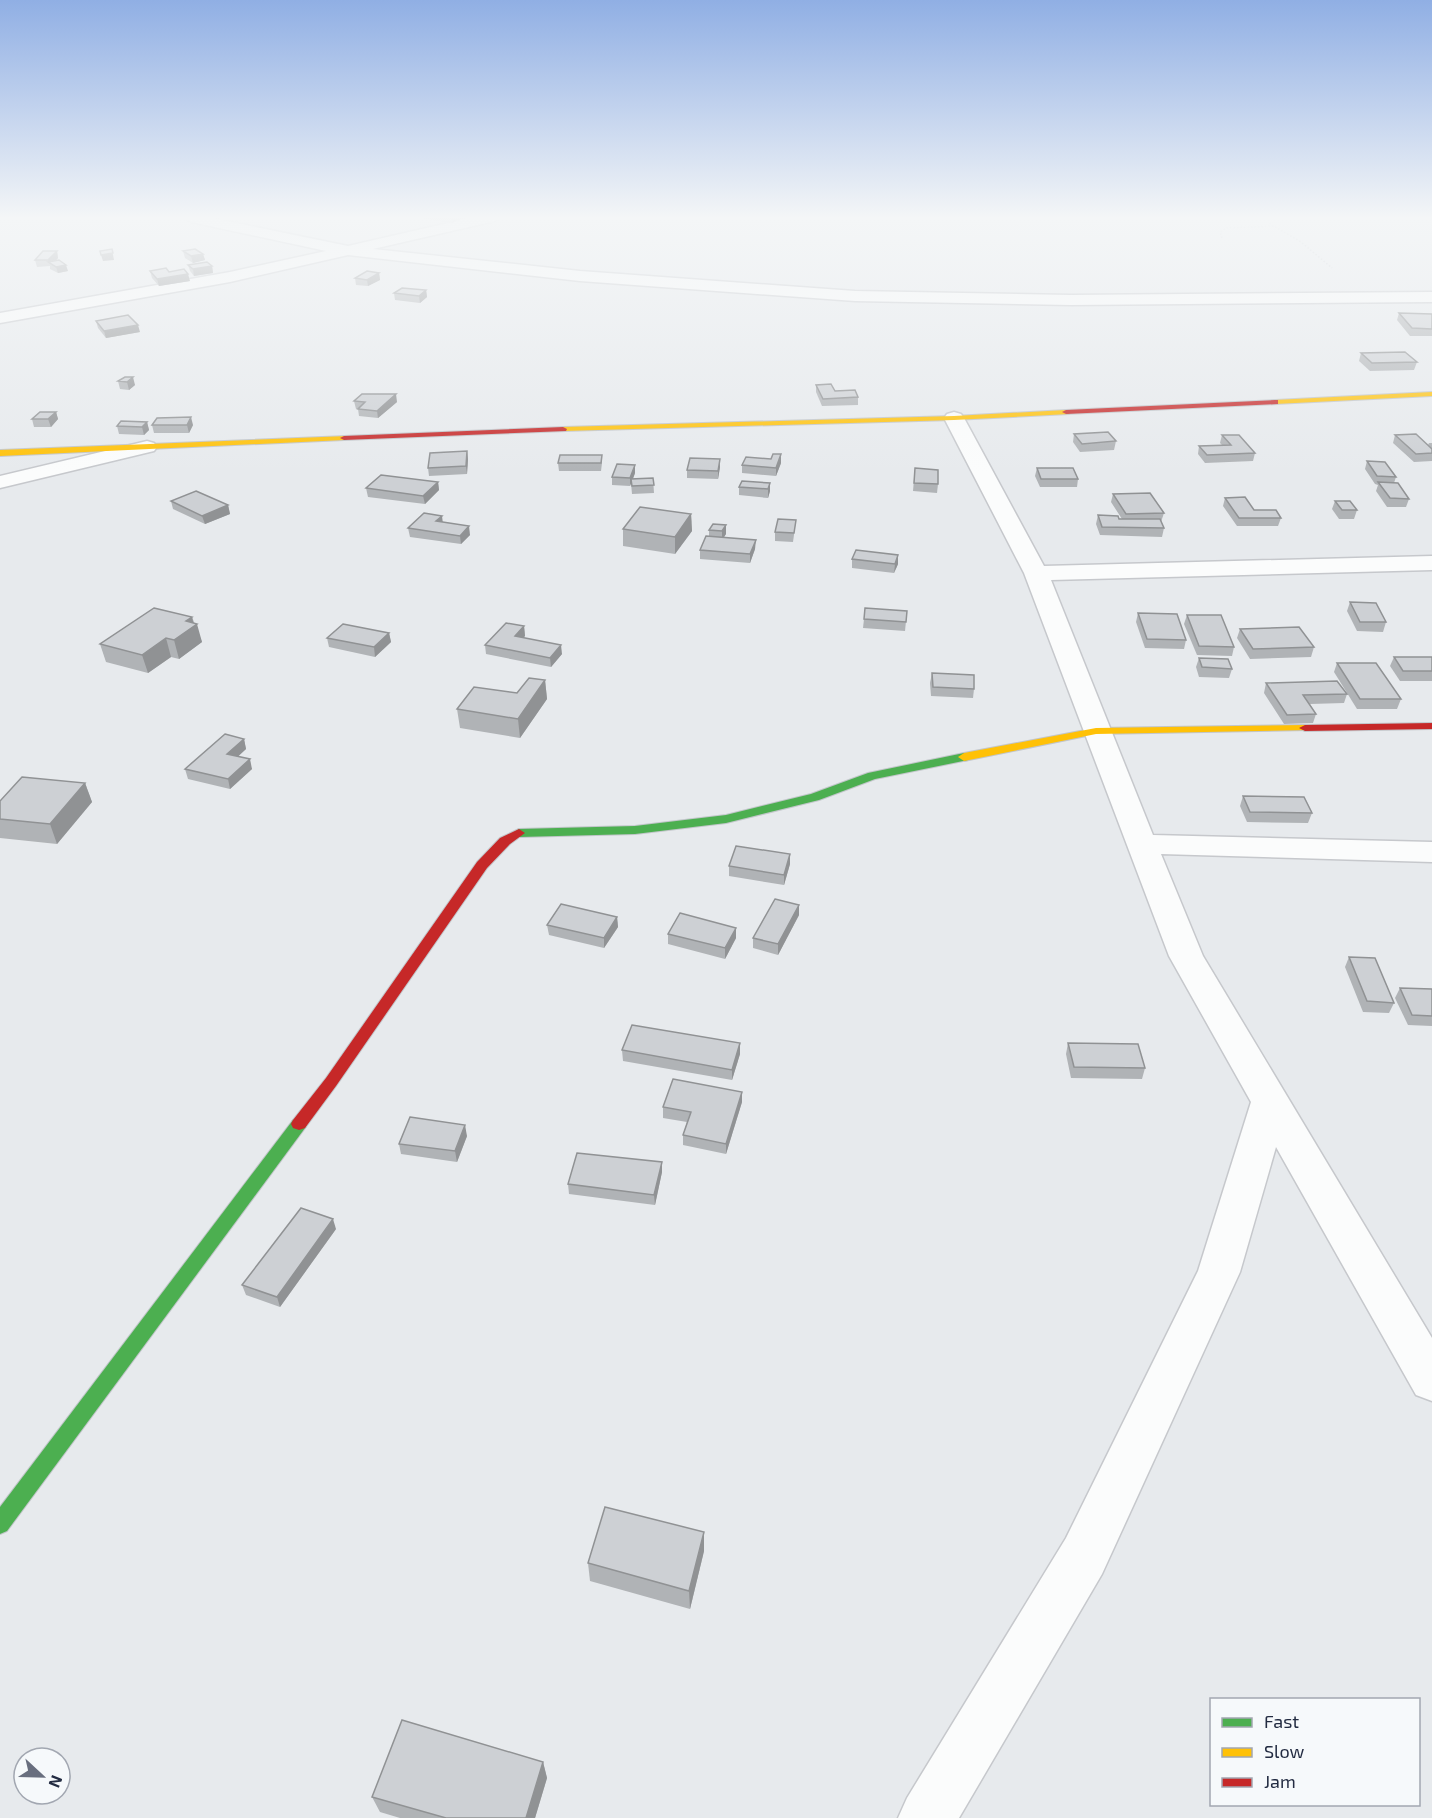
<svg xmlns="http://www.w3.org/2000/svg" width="1432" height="1818" viewBox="0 0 1432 1818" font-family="'Exo 2',sans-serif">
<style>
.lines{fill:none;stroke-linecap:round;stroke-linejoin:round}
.street-casing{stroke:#c6c8cc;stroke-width:3}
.fast-casing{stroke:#c2c6ca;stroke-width:2}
.slow-casing{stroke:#c2c6ca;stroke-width:2}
.jam-casing{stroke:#c2c6ca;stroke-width:2}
.path{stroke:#c6c9cf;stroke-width:1.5;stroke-dasharray:1.5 2;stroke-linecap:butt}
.street{fill:#fbfcfc;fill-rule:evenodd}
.fast{fill:#4caf50;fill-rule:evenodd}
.slow{fill:#ffc107;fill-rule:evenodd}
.jam{fill:#c62828;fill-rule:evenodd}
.wall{fill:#b0b3b6}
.shaded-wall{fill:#909294}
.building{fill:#cdd0d4;stroke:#909294;stroke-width:1.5}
</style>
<rect width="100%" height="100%" fill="#e7eaed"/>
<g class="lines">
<g class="street-casing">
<g id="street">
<path d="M 184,218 L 212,218 L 348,246 L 470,218 L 497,218 L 495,221 L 373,249 L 580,271 L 855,291 L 1071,295 L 1432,292 L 1432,302 L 1071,305 L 855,301 L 580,281 L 348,255 L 230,282 L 0,323 L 0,313 L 230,272 L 326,251 L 191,222 Z"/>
<path d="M 954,412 L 961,414 L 964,418 L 1044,566 L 1432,556 L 1432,570 L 1051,580 L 1153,835 L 1432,842 L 1432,862 L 1161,854 L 1203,956 L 1432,1338 L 1432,1401 L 1416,1395 L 1276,1147 L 1240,1272 L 1102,1574 L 959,1818 L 898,1818 L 907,1798 L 1066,1538 L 1198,1271 L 1251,1102 L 1169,956 L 1024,573 L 944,418 L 947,414 Z"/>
<path d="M 147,441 L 154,443 L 157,447 L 154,451 L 0,488 L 0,476 Z"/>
</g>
</g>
<g class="fast-casing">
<g id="fast">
<path d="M 964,753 L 968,754 L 970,757 L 968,760 L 875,779 L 819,800 L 726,823 L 635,834 L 519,837 L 513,833 L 519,829 L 635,826 L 726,815 L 811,794 L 868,773 Z"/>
<path d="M 299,1118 L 305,1120 L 307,1124 L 305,1128 L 7,1531 L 0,1534 L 0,1507 L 293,1120 Z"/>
</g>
</g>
<g class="slow-casing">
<g id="slow">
<path d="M 1432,392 L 1432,396 L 1275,404 L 1271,402 L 1275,400 Z"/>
<path d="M 1066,410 L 1070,412 L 1069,414 L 954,420 L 563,431 L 559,429 L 563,427 L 954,416 Z"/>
<path d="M 347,436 L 348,438 L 344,440 L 0,456 L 0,450 Z"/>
<path d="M 1305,725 L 1311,728 L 1309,730 L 1096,734 L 964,761 L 958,757 L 964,753 L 1096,728 Z"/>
</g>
</g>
<g class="jam-casing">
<g id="jam">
<path d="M 1275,400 L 1278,400 L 1278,404 L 1066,414 L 1062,412 L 1066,410 Z"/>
<path d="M 563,427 L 567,429 L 566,431 L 344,440 L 340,438 L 344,436 Z"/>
<path d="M 1432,723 L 1432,729 L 1305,731 L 1299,728 L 1305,725 Z"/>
<path d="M 519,829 L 525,833 L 510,844 L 487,868 L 336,1086 L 305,1128 L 299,1130 L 293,1128 L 291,1124 L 293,1120 L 326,1078 L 477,862 L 500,838 Z"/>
</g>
</g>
<g class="path">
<path d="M 1260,218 L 1301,242 L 1332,268"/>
<path d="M 1222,238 L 1220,232 L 1226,228 L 1275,226"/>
</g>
<use href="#street" class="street"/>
<use href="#fast" class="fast"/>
<use href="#slow" class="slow"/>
<use href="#jam" class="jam"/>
</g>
<g class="wall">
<path d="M 420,218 L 463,218 L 452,223 Z"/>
<path d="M 57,251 L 58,258 L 56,261 L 68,271 L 58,273 L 50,269 L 50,266 L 37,267 L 35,260 Z"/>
<path d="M 183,251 L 203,254 L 205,260 L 193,263 L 185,258 Z"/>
<path d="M 188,265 L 212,266 L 213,273 L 194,276 L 190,271 Z"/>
<path d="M 150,271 L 169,272 L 190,281 L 159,286 L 152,278 Z"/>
<path d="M 379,273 L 380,280 L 368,286 L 356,285 L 355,278 Z"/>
<path d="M 426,290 L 427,297 L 420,303 L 395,300 L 394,293 Z"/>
<path d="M 1399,313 L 1432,314 L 1432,336 L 1410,336 L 1397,320 Z"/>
<path d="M 96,321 L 140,332 L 106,338 L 98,328 Z"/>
<path d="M 1361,353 L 1417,362 L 1414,370 L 1370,371 L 1359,361 Z"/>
<path d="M 125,377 L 135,385 L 129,390 L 120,389 L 118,381 Z"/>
<path d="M 816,385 L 858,397 L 858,405 L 822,406 L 816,392 Z"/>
<path d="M 354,401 L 397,402 L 378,418 L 359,416 L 358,409 L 356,409 Z"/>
<path d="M 56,412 L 58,419 L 51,427 L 34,427 L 32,419 Z"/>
<path d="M 157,418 L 193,425 L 189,433 L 154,433 L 152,425 Z"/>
<path d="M 147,422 L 149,430 L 144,435 L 119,434 L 117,426 Z"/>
<path d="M 1074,434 L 1116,441 L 1114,450 L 1080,452 L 1073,442 Z"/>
<path d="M 1222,435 L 1255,453 L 1253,461 L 1205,463 L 1198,454 L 1199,446 L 1222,445 L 1220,443 Z"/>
<path d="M 1395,435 L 1428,445 L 1429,443 L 1432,443 L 1432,461 L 1414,462 L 1393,443 Z"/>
<path d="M 467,451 L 468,459 L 467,474 L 429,476 L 428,468 Z"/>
<path d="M 602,455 L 602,463 L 601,471 L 559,471 L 558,463 Z"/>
<path d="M 1367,461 L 1396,477 L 1394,483 L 1409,499 L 1406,507 L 1387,507 L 1376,491 L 1378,485 L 1375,484 L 1365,469 Z"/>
<path d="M 781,463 L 776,476 L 742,473 L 742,465 Z"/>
<path d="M 720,467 L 718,479 L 687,478 L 687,470 Z"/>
<path d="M 915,468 L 938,484 L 937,493 L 913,491 Z"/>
<path d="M 1037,468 L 1078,479 L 1077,487 L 1040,487 L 1035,476 Z"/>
<path d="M 635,473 L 633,479 L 653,478 L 654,493 L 632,494 L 631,483 L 630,486 L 612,485 L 612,477 Z"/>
<path d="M 438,482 L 439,490 L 425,504 L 368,497 L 366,488 Z"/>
<path d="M 770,483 L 770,491 L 768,498 L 739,495 L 739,487 Z"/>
<path d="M 1113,494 L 1164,513 L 1161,522 L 1164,528 L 1162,537 L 1100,535 L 1096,524 L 1098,515 L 1122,519 L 1111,502 Z"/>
<path d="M 1225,498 L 1254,510 L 1281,518 L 1278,526 L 1237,526 L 1223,506 Z"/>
<path d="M 171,501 L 228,505 L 230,514 L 205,524 L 173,509 Z"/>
<path d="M 1335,501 L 1357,510 L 1354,519 L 1339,519 L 1332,509 Z"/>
<path d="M 691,514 L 692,531 L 675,554 L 623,546 L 623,529 Z"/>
<path d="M 796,520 L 793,542 L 775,541 L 775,532 Z"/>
<path d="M 443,522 L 470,535 L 461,544 L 410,537 L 408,528 Z"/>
<path d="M 713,524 L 726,534 L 724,537 L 755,549 L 750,563 L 700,559 L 700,550 L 709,536 L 709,530 Z"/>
<path d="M 852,559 L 898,564 L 894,573 L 852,568 Z"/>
<path d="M 1350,602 L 1386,622 L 1383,632 L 1357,631 L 1347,611 Z"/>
<path d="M 907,611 L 905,631 L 863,628 L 864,619 Z"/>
<path d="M 1138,613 L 1186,640 L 1184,649 L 1145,648 L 1136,622 Z"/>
<path d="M 1187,615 L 1234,647 L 1232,656 L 1197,655 L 1184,624 Z"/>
<path d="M 192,617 L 202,642 L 179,659 L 171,657 L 148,673 L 106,662 L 100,644 Z"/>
<path d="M 524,626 L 525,636 L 523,638 L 562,654 L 551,667 L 486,654 L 485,645 Z"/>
<path d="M 1240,629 L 1314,647 L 1311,657 L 1250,659 L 1237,638 Z"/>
<path d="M 389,633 L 391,642 L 375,657 L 329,647 L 327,638 Z"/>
<path d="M 1394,657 L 1432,657 L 1432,681 L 1400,681 L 1390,666 Z"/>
<path d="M 1199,658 L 1232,669 L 1229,678 L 1199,677 L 1196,667 Z"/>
<path d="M 1337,663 L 1401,699 L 1397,709 L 1357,709 L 1334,672 Z"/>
<path d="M 932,673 L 974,689 L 973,698 L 931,696 L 930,683 Z"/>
<path d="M 545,680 L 547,699 L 520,738 L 460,728 L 457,709 L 517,693 Z"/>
<path d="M 1266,683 L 1347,694 L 1344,703 L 1310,704 L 1316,714 L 1313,723 L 1284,724 L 1264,693 Z"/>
<path d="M 244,739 L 246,749 L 238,756 L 252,769 L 230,789 L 188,779 L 185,769 Z"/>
<path d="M 85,783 L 92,802 L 57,844 L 0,838 L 0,801 Z"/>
<path d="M 1243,796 L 1312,813 L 1308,823 L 1247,822 L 1240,806 Z"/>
<path d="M 790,864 L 784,885 L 729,876 L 729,866 Z"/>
<path d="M 799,905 L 799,915 L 778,955 L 753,948 L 753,938 Z"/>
<path d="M 617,917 L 618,927 L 604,948 L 549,935 L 547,925 Z"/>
<path d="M 668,934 L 736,938 L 725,959 L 668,944 Z"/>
<path d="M 1349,957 L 1394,1003 L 1389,1013 L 1363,1012 L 1345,967 Z"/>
<path d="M 1400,988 L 1432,989 L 1432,1026 L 1408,1025 L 1395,998 Z"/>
<path d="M 740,1043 L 740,1054 L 732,1080 L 623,1061 L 622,1050 Z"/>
<path d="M 1068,1043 L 1145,1068 L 1142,1079 L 1071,1078 L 1066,1054 Z"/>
<path d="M 742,1092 L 742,1102 L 726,1154 L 683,1145 L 683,1135 L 687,1122 L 663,1118 L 663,1107 Z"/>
<path d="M 467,1136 L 457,1162 L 401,1154 L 399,1144 Z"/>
<path d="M 662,1172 L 655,1205 L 569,1194 L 568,1184 Z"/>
<path d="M 336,1229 L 280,1307 L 246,1295 L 242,1285 Z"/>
<path d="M 704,1551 L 690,1609 L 590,1581 L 588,1563 Z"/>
<path d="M 543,1762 L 547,1778 L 535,1818 L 400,1818 L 380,1812 L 372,1797 Z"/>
</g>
<g class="shaded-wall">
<path d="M 452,218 L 463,218 L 452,223 Z"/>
<path d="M 112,249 L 114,260 L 103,261 L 101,255 Z"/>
<path d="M 57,251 L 58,258 L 52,264 L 49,263 L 48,260 Z"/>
<path d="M 203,254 L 205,260 L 193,263 L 191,256 Z"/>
<path d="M 66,265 L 68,271 L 58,273 L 56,267 Z"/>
<path d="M 212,266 L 213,273 L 194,276 L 193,269 Z"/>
<path d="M 379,273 L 380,280 L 368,286 L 367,280 Z"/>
<path d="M 188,274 L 190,281 L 159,286 L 157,279 Z"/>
<path d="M 426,290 L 427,297 L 420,303 L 419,296 Z"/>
<path d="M 138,325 L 140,332 L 106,338 L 104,331 Z"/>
<path d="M 133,377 L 135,385 L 129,390 L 127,382 Z"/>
<path d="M 396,394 L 397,402 L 378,418 L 377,411 Z"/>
<path d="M 56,412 L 58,419 L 51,427 L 48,419 Z"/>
<path d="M 191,417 L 193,425 L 189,433 L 187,425 Z"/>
<path d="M 147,422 L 149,430 L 144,435 L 142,427 Z"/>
<path d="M 467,451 L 468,459 L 467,474 L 466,466 Z"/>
<path d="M 781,454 L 781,463 L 776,476 L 776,468 Z"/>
<path d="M 720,459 L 720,467 L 718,479 L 718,471 Z"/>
<path d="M 635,465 L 635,473 L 630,486 L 630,478 Z"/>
<path d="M 438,482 L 439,490 L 425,504 L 423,496 Z"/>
<path d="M 770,483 L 770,491 L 768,498 L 768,489 Z"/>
<path d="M 228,505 L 230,514 L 205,524 L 202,516 Z"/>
<path d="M 691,514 L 692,531 L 675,554 L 675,537 Z"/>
<path d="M 442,516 L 443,524 L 436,521 Z"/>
<path d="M 726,525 L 726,534 L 722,540 L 722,531 Z"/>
<path d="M 469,526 L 470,535 L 461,544 L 460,536 Z"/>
<path d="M 756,540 L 755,549 L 750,563 L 750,554 Z"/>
<path d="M 898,555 L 898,564 L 894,573 L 895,564 Z"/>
<path d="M 192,617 L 194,626 L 197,624 L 202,642 L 179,659 L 174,640 L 186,621 Z"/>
<path d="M 524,626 L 525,636 L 516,645 L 515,636 Z"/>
<path d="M 389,633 L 391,642 L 375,657 L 374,647 Z"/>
<path d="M 166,638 L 171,657 L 148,673 L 142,655 Z"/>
<path d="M 561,645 L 562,654 L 551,667 L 550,658 Z"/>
<path d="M 545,680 L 547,699 L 520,738 L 518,719 Z"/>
<path d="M 244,739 L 246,749 L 230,764 L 227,754 Z"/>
<path d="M 250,759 L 252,769 L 230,789 L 228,779 Z"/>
<path d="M 85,783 L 92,802 L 57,844 L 50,824 Z"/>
<path d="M 790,854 L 790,864 L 784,885 L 784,875 Z"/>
<path d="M 799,905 L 799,915 L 778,955 L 778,944 Z"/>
<path d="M 617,917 L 618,927 L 604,948 L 604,938 Z"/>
<path d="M 736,928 L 736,938 L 725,959 L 725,948 Z"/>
<path d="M 740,1043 L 740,1054 L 732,1080 L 732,1070 Z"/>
<path d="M 742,1092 L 742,1102 L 726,1154 L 726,1144 Z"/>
<path d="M 465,1125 L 467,1136 L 457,1162 L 455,1151 Z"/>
<path d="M 662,1162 L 662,1172 L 655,1205 L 654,1195 Z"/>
<path d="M 333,1219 L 336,1229 L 280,1307 L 277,1297 Z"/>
<path d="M 704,1532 L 704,1551 L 690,1609 L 689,1591 Z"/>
<path d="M 543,1762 L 547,1778 L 535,1818 L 526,1818 Z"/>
</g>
<g class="building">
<path d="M 112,249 L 113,253 L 101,255 L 100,251 Z"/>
<path d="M 195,249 L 203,254 L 191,256 L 183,251 Z"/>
<path d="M 43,251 L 57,251 L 48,260 L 35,260 Z"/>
<path d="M 59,260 L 66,265 L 56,267 L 48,262 Z"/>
<path d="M 207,262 L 212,266 L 193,269 L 188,265 Z"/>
<path d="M 166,268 L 169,272 L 184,269 L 188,274 L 157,279 L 150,271 Z"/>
<path d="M 367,271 L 379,273 L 367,280 L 355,278 Z"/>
<path d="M 402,288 L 426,290 L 419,296 L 394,293 Z"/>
<path d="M 1399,313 L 1432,314 L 1432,329 L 1412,328 Z"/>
<path d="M 128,315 L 138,325 L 104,331 L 96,321 Z"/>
<path d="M 1405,352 L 1417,362 L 1372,363 L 1361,353 Z"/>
<path d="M 125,377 L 133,377 L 127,382 L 118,381 Z"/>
<path d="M 831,384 L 835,391 L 855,390 L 858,397 L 823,399 L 816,385 Z"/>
<path d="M 362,394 L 396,394 L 377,411 L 358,409 L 365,402 L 354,401 Z"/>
<path d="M 40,412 L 56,412 L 48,419 L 32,419 Z"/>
<path d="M 191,417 L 187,425 L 152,425 L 157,418 Z"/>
<path d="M 121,421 L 147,422 L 142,427 L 117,426 Z"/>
<path d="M 1108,432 L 1116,441 L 1082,444 L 1074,434 Z"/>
<path d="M 1416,434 L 1432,449 L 1432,453 L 1416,454 L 1395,435 Z"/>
<path d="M 1222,435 L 1239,435 L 1255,453 L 1207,455 L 1199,446 L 1231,445 Z"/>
<path d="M 467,451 L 466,466 L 428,468 L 430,453 Z"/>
<path d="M 773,454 L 781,454 L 776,468 L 742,465 L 746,457 L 771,459 Z"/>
<path d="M 560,455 L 602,455 L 601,463 L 558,463 Z"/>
<path d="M 690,458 L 720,459 L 718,471 L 687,470 Z"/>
<path d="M 1367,461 L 1385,462 L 1396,477 L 1377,476 Z"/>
<path d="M 617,464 L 635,465 L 630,478 L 612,477 Z"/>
<path d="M 915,468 L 938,470 L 938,484 L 914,483 Z"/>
<path d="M 1037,468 L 1073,468 L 1078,479 L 1041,479 Z"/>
<path d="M 381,475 L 438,482 L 423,496 L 366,488 Z"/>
<path d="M 653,478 L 654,485 L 632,486 L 631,479 Z"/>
<path d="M 742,481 L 770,483 L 768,489 L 739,487 Z"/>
<path d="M 1378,482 L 1398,483 L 1409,499 L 1390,498 Z"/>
<path d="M 196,491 L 228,505 L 202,516 L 171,501 Z"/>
<path d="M 1150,493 L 1164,513 L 1126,514 L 1113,494 Z"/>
<path d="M 1245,497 L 1254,510 L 1276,510 L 1281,518 L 1239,518 L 1225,498 Z"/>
<path d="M 1335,501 L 1350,501 L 1357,510 L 1342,510 Z"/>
<path d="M 640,507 L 691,514 L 675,537 L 623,529 Z"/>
<path d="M 424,513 L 442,516 L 436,521 L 469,526 L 460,536 L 408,528 Z"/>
<path d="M 1098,515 L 1118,516 L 1119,519 L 1160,519 L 1164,528 L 1102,527 Z"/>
<path d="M 778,519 L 796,520 L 794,533 L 775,532 Z"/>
<path d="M 713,524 L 726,525 L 722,531 L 709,530 Z"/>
<path d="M 706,536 L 756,540 L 750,554 L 700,550 Z"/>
<path d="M 856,550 L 898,555 L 895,564 L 852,559 Z"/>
<path d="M 1350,602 L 1376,603 L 1386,622 L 1360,622 Z"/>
<path d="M 154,608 L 192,617 L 186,621 L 197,624 L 174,640 L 166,638 L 142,655 L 100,644 Z"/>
<path d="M 865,608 L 907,611 L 906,622 L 864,619 Z"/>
<path d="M 1138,613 L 1177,614 L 1186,640 L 1147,639 Z"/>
<path d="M 1187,615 L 1221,615 L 1234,647 L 1199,646 Z"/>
<path d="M 506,623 L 524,626 L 515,636 L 561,645 L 550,658 L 485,645 Z"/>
<path d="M 343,624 L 389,633 L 374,647 L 327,638 Z"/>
<path d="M 1299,627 L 1314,647 L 1253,649 L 1240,629 Z"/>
<path d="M 1394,657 L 1432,657 L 1432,671 L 1403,671 Z"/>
<path d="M 1199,658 L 1228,659 L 1232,669 L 1202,667 Z"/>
<path d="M 1337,663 L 1376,663 L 1401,699 L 1360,699 Z"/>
<path d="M 932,673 L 974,675 L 974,689 L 933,687 Z"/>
<path d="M 529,678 L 545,680 L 518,719 L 457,709 L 474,687 L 517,693 Z"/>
<path d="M 1337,681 L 1347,694 L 1303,695 L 1316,714 L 1287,715 L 1266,683 Z"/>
<path d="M 225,734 L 244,739 L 227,754 L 250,759 L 228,779 L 185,769 Z"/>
<path d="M 22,777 L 85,783 L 50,824 L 0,819 L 0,801 Z"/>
<path d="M 1243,796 L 1304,797 L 1312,813 L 1250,812 Z"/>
<path d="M 736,846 L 790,854 L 784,875 L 729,866 Z"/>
<path d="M 775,899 L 799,905 L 778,944 L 753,938 Z"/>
<path d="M 561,904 L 617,917 L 604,938 L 547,925 Z"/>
<path d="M 680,913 L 736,928 L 725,948 L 668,934 Z"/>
<path d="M 1349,957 L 1375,958 L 1394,1003 L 1367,1001 Z"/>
<path d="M 1400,988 L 1432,989 L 1432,1016 L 1412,1015 Z"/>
<path d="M 632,1025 L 740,1043 L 732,1070 L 622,1050 Z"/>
<path d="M 1068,1043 L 1138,1044 L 1145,1068 L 1074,1067 Z"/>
<path d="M 673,1079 L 742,1092 L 726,1144 L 683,1135 L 691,1112 L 663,1107 Z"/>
<path d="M 410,1117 L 465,1125 L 455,1151 L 399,1144 Z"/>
<path d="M 577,1153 L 662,1162 L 654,1195 L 568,1184 Z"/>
<path d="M 301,1208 L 333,1219 L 277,1297 L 242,1285 Z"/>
<path d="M 605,1507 L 704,1532 L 689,1591 L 588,1563 Z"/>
<path d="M 402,1720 L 543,1762 L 526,1818 L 446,1818 L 372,1797 Z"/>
</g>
<linearGradient id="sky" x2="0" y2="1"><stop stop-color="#90afe4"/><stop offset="0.46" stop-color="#f4f6f7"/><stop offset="1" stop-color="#f4f6f7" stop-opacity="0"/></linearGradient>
<rect width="1432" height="473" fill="url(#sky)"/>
<rect x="1210" y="1698" width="210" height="108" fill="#f6f9fb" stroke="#a2a7b1" stroke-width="1.5"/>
<rect x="1222" y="1718" width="30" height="9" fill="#4caf50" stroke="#a2a7b1" stroke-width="1.5"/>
<text x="1264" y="1728" font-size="18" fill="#232c42">Fast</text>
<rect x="1222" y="1748" width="30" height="9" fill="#ffc107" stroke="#a2a7b1" stroke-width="1.5"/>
<text x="1264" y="1758" font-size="18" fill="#232c42">Slow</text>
<rect x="1222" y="1778" width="30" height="9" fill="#c62828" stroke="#a2a7b1" stroke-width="1.5"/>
<text x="1264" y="1788" font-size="18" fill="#232c42">Jam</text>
<g transform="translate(42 1776) rotate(112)"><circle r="28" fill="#f6f9fb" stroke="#a2a7b1" stroke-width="1.5"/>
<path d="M0-4.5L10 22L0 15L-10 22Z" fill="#686e7e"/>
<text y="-9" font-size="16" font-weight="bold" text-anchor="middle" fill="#232c42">N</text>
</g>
</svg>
